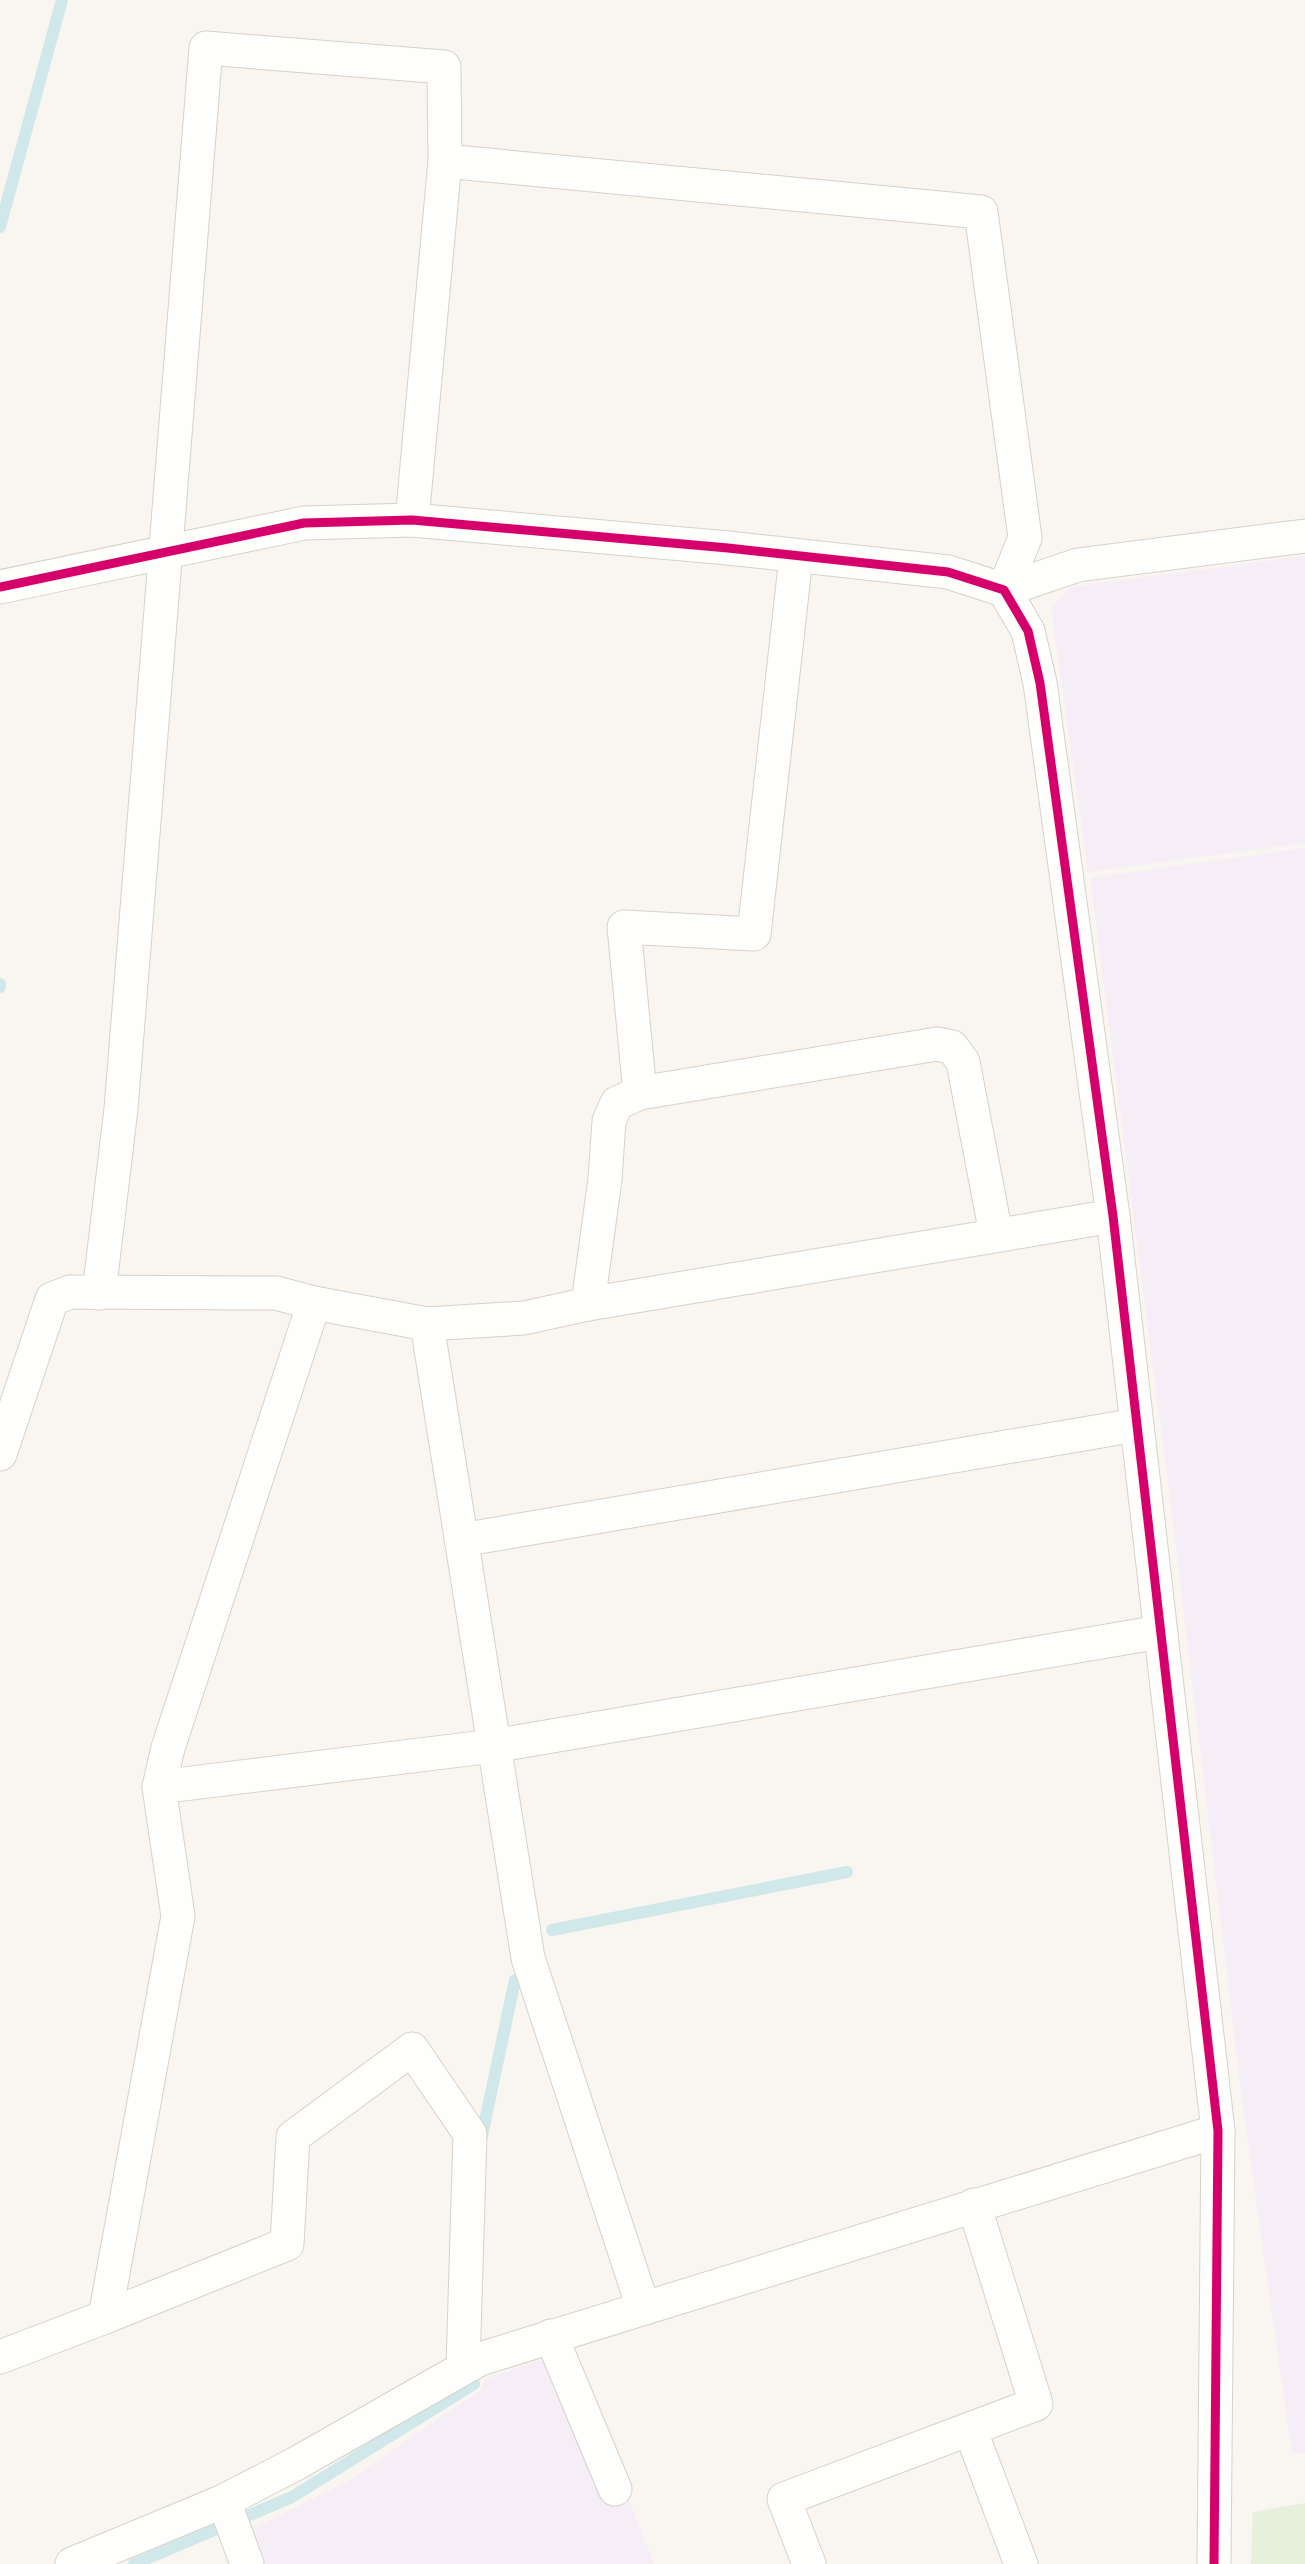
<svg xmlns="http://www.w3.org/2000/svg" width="1305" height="2564" viewBox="0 0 1305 2564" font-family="Karla,sans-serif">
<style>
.education{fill:#f6eef6}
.green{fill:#e7f0db}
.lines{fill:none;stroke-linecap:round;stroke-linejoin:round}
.stream{stroke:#d0e8ea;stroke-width:12}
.minor-casing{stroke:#d7d1cb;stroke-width:35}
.minor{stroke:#fefefd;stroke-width:33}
.cycleway-casing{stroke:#fffaf3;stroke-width:13}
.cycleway{stroke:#d6006c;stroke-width:9}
</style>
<rect width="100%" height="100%" fill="#f9f5f0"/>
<g class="education">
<path d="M 1305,556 L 1305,843 L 1088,872 L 1051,608 L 1069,587 Z"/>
<path d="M 1305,848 L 1305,2453 L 1292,2454 L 1243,2108 L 1173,1523 L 1090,878 Z"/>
<path d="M 570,2350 L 654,2564 L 260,2564 L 248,2531 L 346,2482 L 481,2390 L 485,2379 Z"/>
</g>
<path class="green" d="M 1305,2503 L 1305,2564 L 1251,2564 L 1253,2512 Z"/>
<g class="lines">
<g class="stream">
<path d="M 0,227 L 62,0"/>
<path d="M 0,984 L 0,987"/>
<path d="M 552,1930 L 847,1872"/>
<path d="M 481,2140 L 515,1980"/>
<path d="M 134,2564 L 292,2497 L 474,2384"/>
</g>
<g class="minor-casing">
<g id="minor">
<path d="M 445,161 L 981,212 L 1025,538 L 1004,590"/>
<path d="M 0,587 L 304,523 L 412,520 L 728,548 L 948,572 L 1004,590 L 1028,631 L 1040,683 L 1113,1216 L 1218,2131 L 1214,2564"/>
<path d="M 1004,590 L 1078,565 L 1305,536"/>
<path d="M 640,1093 L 624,927 L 754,934 L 796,557"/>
<path d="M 99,1293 L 121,1109 L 206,48 L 444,67 L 445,161 L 412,520"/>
<path d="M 588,1304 L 605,1179 L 609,1121 L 617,1103 L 640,1093 L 937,1044 L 952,1047 L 963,1062 L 996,1234"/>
<path d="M 427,1324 L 528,1958 L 643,2307"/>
<path d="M 0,1454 L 52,1299 L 70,1292 L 276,1293 L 314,1303 L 427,1324 L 524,1318 L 588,1304 L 1113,1216"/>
<path d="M 461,1540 L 1136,1425"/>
<path d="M 159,1787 L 493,1746 L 1160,1632"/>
<path d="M 105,2317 L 287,2244 L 293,2137 L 412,2049 L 470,2134 L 463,2367"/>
<path d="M 551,2336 L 615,2489"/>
<path d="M 0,2357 L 105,2317 L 178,1916 L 159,1787 L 168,1748 L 314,1303"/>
<path d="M 970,2429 L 1021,2564"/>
<path d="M 224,2501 L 247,2564"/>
<path d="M 72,2564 L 224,2501 L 297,2463 L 480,2359 L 1218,2131"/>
<path d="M 809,2564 L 784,2499 L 1036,2404 L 974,2205"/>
</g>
</g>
<use href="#minor" class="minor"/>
<g class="cycleway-casing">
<path id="cycleway" d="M 0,587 L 304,523 L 412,520 L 728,548 L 948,572 L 1004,590 L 1028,631 L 1040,683 L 1113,1216 L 1218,2131 L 1214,2564"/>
</g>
<use href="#cycleway" class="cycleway"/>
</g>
</svg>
